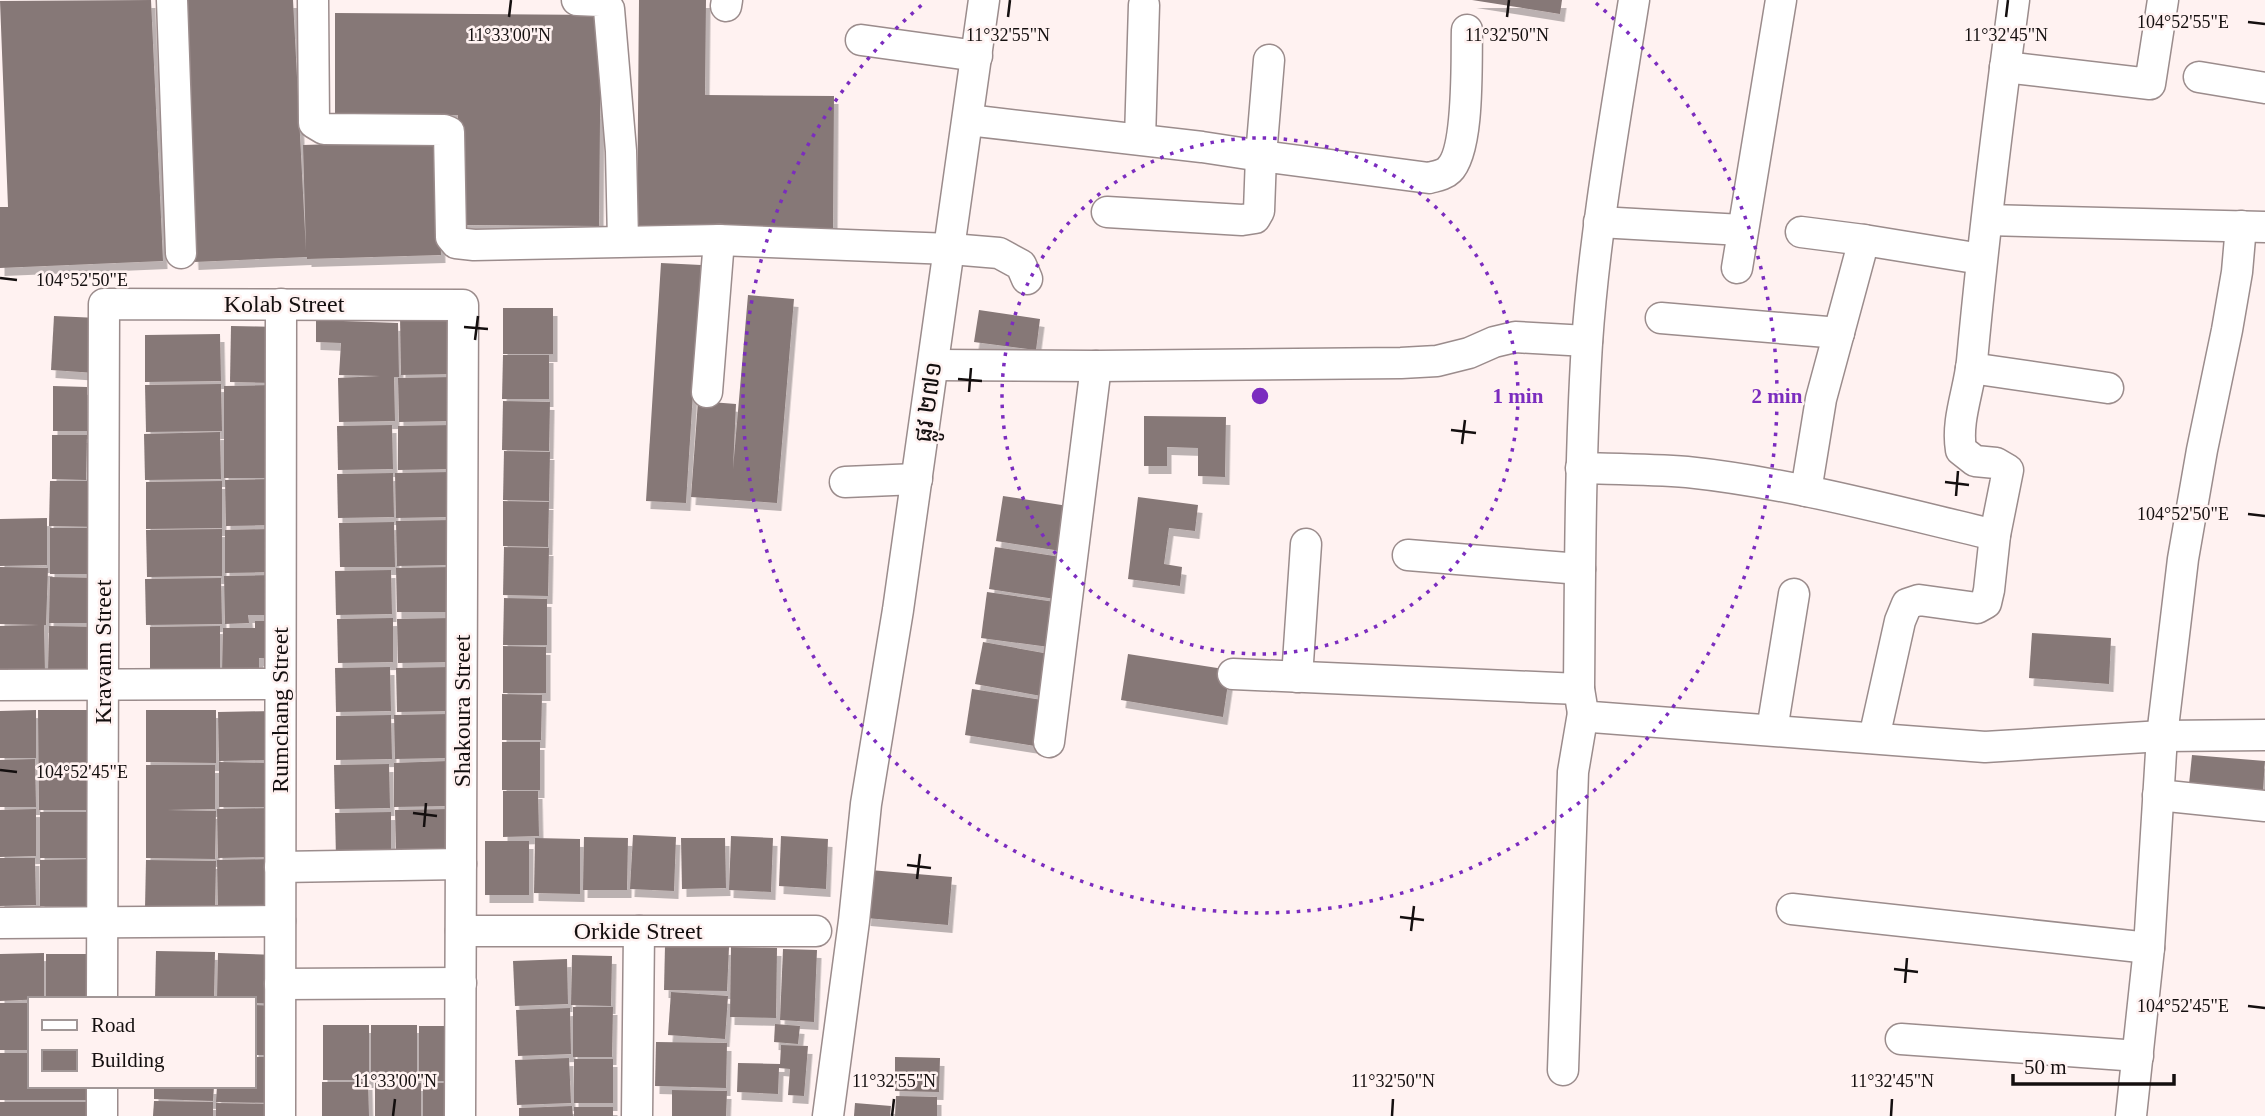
<svg xmlns="http://www.w3.org/2000/svg" width="2265" height="1116" viewBox="0 0 2265 1116" font-family="'Times New Roman','Noto Sans Khmer',serif">
<style>
.building{fill:#867877;filter:url(#shadow)}
.lines{fill:none;stroke-linecap:round;stroke-linejoin:round}
.minor-casing{stroke:#9b8c8c;stroke-width:33}
.minor{stroke:#fff;stroke-width:30}
.ticks{fill:none;stroke:#140f0f;stroke-width:2.5}
.ring{fill:none;stroke:#7b2cbf;stroke-width:3.5;stroke-dasharray:3.5 7}
.labels{text-anchor:middle;dominant-baseline:central;stroke-width:5;stroke-linejoin:round;paint-order:stroke}
.street-label{font-size:24px;fill:#140f0f;stroke:#fff2f1}
.ticks-label{font-size:18px;text-anchor:middle;fill:#140f0f;stroke:#fff2f1;stroke-width:5;stroke-linejoin:round;paint-order:stroke}
.centre{fill:#7b2cbf;stroke:#fff2f1;stroke-width:3.5}
.ring-label{font-size:21px;text-anchor:middle;font-weight:bold;fill:#7b2cbf;stroke:#fff2f1;stroke-width:5;stroke-linejoin:round;paint-order:stroke}
</style>
<defs>
<filter id="shadow"><feDropShadow dx="4.5" dy="8" stdDeviation="0" flood-color="#0004"/></filter>
</defs>
<rect width="100%" height="100%" fill="#fff2f1"/>
<g class="building">
<path d="M 151,0 L 163,261 L 0,268 L 0,207 L 8,207 L 0,1 Z"/>
<path d="M 181,0 L 293,0 L 306,251 L 303,145 L 437,141 L 441,255 L 307,259 L 307,257 L 194,262 Z"/>
<path d="M 639,0 L 706,0 L 705,95 L 834,96 L 833,230 L 637,229 Z"/>
<path d="M 1472,0 L 1562,0 L 1560,14 Z"/>
<path d="M 335,13 L 601,15 L 599,226 L 457,225 L 458,115 L 335,114 Z"/>
<path d="M 661,263 L 701,265 L 686,503 L 646,501 Z"/>
<path d="M 748,295 L 794,299 L 777,503 L 691,497 L 698,401 L 736,404 L 733,469 Z"/>
<rect x="503" y="308" width="50" height="46"/>
<path d="M 979,310 L 1040,319 L 1036,350 L 974,342 Z"/>
<path d="M 456,315 L 457,374 L 401,375 L 400,316 Z"/>
<path d="M 54,316 L 98,318 L 95,373 L 51,370 Z"/>
<path d="M 316,320 L 398,323 L 399,377 L 394,377 L 395,421 L 339,422 L 338,378 L 380,376 L 339,375 L 341,343 L 316,342 Z"/>
<path d="M 231,326 L 279,327 L 278,383 L 230,382 Z"/>
<path d="M 220,334 L 221,381 L 145,382 L 145,335 Z"/>
<path d="M 503,355 L 549,355 L 549,399 L 502,399 Z"/>
<path d="M 453,377 L 454,421 L 399,422 L 398,378 Z"/>
<path d="M 221,384 L 222,431 L 146,432 L 145,385 Z"/>
<path d="M 276,385 L 276,478 L 224,478 L 224,386 Z"/>
<path d="M 53,386 L 87,387 L 87,431 L 53,431 Z"/>
<path d="M 503,401 L 550,402 L 549,451 L 502,450 Z"/>
<path d="M 1144,416 L 1226,417 L 1225,477 L 1198,476 L 1198,448 L 1167,447 L 1167,466 L 1144,466 Z"/>
<path d="M 392,425 L 393,469 L 338,470 L 337,426 Z"/>
<path d="M 453,425 L 454,469 L 398,470 L 398,426 Z"/>
<path d="M 220,432 L 221,479 L 145,480 L 144,434 Z"/>
<path d="M 52,435 L 87,435 L 86,480 L 52,479 Z"/>
<path d="M 504,451 L 550,452 L 549,501 L 503,500 Z"/>
<path d="M 451,472 L 451,517 L 396,518 L 395,473 Z"/>
<path d="M 393,473 L 394,517 L 338,518 L 337,474 Z"/>
<path d="M 275,479 L 276,525 L 226,526 L 225,480 Z"/>
<path d="M 50,481 L 101,481 L 100,527 L 49,526 Z"/>
<path d="M 222,481 L 222,528 L 146,529 L 146,482 Z"/>
<path d="M 1003,496 L 1068,506 L 1061,551 L 996,541 Z"/>
<path d="M 1138,497 L 1198,505 L 1195,531 L 1169,528 L 1164,564 L 1182,567 L 1180,586 L 1128,579 Z"/>
<path d="M 503,501 L 549,502 L 548,547 L 503,546 Z"/>
<path d="M 47,518 L 47,565 L 0,566 L 0,519 Z"/>
<path d="M 452,520 L 452,565 L 397,566 L 396,521 Z"/>
<path d="M 394,522 L 395,567 L 340,567 L 339,523 Z"/>
<path d="M 50,528 L 102,528 L 101,574 L 50,574 Z"/>
<path d="M 222,529 L 222,576 L 147,577 L 146,530 Z"/>
<path d="M 274,529 L 275,572 L 225,573 L 225,530 Z"/>
<path d="M 504,547 L 549,548 L 548,596 L 503,595 Z"/>
<path d="M 995,547 L 1061,557 L 1055,599 L 989,589 Z"/>
<path d="M 0,567 L 48,568 L 46,625 L 44,625 L 45,673 L 0,673 L 0,626 L 39,625 L 0,624 Z"/>
<path d="M 452,567 L 452,612 L 397,612 L 396,568 Z"/>
<path d="M 391,570 L 392,614 L 336,615 L 335,571 Z"/>
<path d="M 276,575 L 276,615 L 248,615 L 249,623 L 225,624 L 224,576 Z"/>
<path d="M 50,577 L 101,578 L 100,623 L 49,623 Z"/>
<path d="M 221,578 L 222,624 L 146,625 L 145,579 Z"/>
<path d="M 987,592 L 1055,602 L 1049,647 L 981,638 Z"/>
<path d="M 504,598 L 547,599 L 547,645 L 503,645 Z"/>
<path d="M 393,618 L 393,662 L 338,663 L 337,619 Z"/>
<path d="M 452,618 L 453,662 L 398,663 L 397,619 Z"/>
<path d="M 255,621 L 278,621 L 277,659 L 259,658 L 259,674 L 222,673 L 223,628 L 255,628 Z"/>
<path d="M 49,626 L 100,627 L 99,673 L 48,672 Z"/>
<path d="M 220,626 L 220,675 L 150,675 L 150,627 Z"/>
<path d="M 2032,633 L 2111,638 L 2109,684 L 2029,678 Z"/>
<path d="M 983,642 L 1049,654 L 1041,696 L 975,684 Z"/>
<path d="M 503,646 L 546,647 L 546,693 L 503,693 Z"/>
<path d="M 1128,654 L 1230,670 L 1223,717 L 1121,700 Z"/>
<path d="M 390,667 L 391,711 L 336,712 L 335,668 Z"/>
<path d="M 451,667 L 452,711 L 397,712 L 396,668 Z"/>
<path d="M 972,689 L 1042,700 L 1035,746 L 965,735 Z"/>
<path d="M 502,694 L 542,695 L 541,740 L 502,740 Z"/>
<path d="M 36,710 L 36,758 L 0,758 L 0,711 Z"/>
<path d="M 38,710 L 97,710 L 97,762 L 51,763 L 97,763 L 97,810 L 39,810 Z"/>
<path d="M 146,710 L 216,710 L 216,763 L 146,762 Z"/>
<path d="M 275,711 L 276,760 L 219,761 L 218,712 Z"/>
<path d="M 449,714 L 450,758 L 395,759 L 394,715 Z"/>
<path d="M 391,715 L 392,759 L 336,760 L 336,716 Z"/>
<rect x="502" y="742" width="38" height="48"/>
<path d="M 2192,755 L 2265,761 L 2263,790 L 2189,784 Z"/>
<path d="M 35,759 L 36,807 L 0,807 L 0,760 Z"/>
<path d="M 449,761 L 450,806 L 394,807 L 394,763 Z"/>
<path d="M 219,762 L 275,763 L 275,807 L 219,807 Z"/>
<path d="M 389,764 L 390,808 L 335,809 L 334,765 Z"/>
<path d="M 146,765 L 215,765 L 215,809 L 167,810 L 216,811 L 215,859 L 146,858 Z"/>
<path d="M 503,791 L 538,791 L 539,836 L 503,837 Z"/>
<path d="M 274,808 L 274,857 L 218,858 L 217,809 Z"/>
<path d="M 36,809 L 36,856 L 0,857 L 0,810 Z"/>
<path d="M 450,809 L 451,854 L 396,855 L 395,810 Z"/>
<rect x="40" y="812" width="57" height="46"/>
<path d="M 391,812 L 391,856 L 336,858 L 335,813 Z"/>
<path d="M 633,835 L 676,837 L 674,891 L 630,889 Z"/>
<path d="M 731,836 L 773,838 L 771,892 L 729,890 Z"/>
<path d="M 781,836 L 828,839 L 826,889 L 779,886 Z"/>
<path d="M 584,837 L 628,838 L 627,890 L 583,890 Z"/>
<path d="M 535,838 L 580,839 L 580,894 L 534,893 Z"/>
<path d="M 681,838 L 725,838 L 726,888 L 682,889 Z"/>
<rect x="485" y="841" width="44" height="54"/>
<path d="M 0,858 L 35,858 L 36,905 L 0,906 Z"/>
<path d="M 97,859 L 97,906 L 40,906 L 40,860 Z"/>
<path d="M 274,859 L 275,908 L 218,909 L 217,860 Z"/>
<path d="M 146,860 L 216,861 L 215,909 L 145,908 Z"/>
<path d="M 870,870 L 952,877 L 948,925 L 866,918 Z"/>
<path d="M 665,946 L 729,947 L 727,991 L 664,990 Z"/>
<path d="M 731,947 L 777,948 L 776,1018 L 730,1017 Z"/>
<path d="M 783,949 L 817,950 L 814,1022 L 780,1020 Z"/>
<path d="M 156,951 L 215,952 L 214,999 L 155,999 Z"/>
<path d="M 44,953 L 44,999 L 0,1001 L 0,954 Z"/>
<path d="M 218,953 L 277,955 L 277,1004 L 254,1003 L 254,999 L 217,999 Z"/>
<rect x="46" y="954" width="48" height="45"/>
<path d="M 572,955 L 612,956 L 611,1006 L 571,1005 Z"/>
<path d="M 567,959 L 568,1004 L 515,1006 L 513,961 Z"/>
<path d="M 671,992 L 728,996 L 725,1039 L 668,1035 Z"/>
<rect x="0" y="1003" width="30" height="47"/>
<path d="M 254,1005 L 278,1006 L 277,1055 L 254,1055 Z"/>
<path d="M 573,1007 L 613,1007 L 612,1057 L 573,1057 Z"/>
<path d="M 570,1008 L 571,1054 L 518,1056 L 516,1010 Z"/>
<path d="M 775,1024 L 800,1026 L 798,1044 L 774,1042 Z"/>
<rect x="323" y="1025" width="46" height="55"/>
<rect x="371" y="1025" width="46" height="55"/>
<rect x="419" y="1026" width="46" height="55"/>
<path d="M 656,1042 L 727,1043 L 726,1088 L 655,1086 Z"/>
<path d="M 781,1045 L 808,1046 L 804,1096 L 788,1095 L 790,1069 L 779,1068 L 778,1094 L 737,1092 L 738,1063 L 780,1064 Z"/>
<path d="M 0,1053 L 30,1053 L 30,1086 L 96,1086 L 96,1100 L 0,1100 Z"/>
<path d="M 254,1057 L 277,1057 L 276,1103 L 216,1102 L 217,1086 L 254,1086 Z"/>
<path d="M 895,1057 L 940,1058 L 939,1092 L 895,1091 Z"/>
<path d="M 569,1058 L 571,1103 L 517,1105 L 515,1060 Z"/>
<rect x="574" y="1059" width="39" height="44"/>
<path d="M 322,1082 L 368,1082 L 369,1116 L 322,1116 Z"/>
<rect x="375" y="1083" width="46" height="33"/>
<rect x="423" y="1083" width="46" height="33"/>
<path d="M 154,1086 L 214,1086 L 213,1101 L 154,1099 Z"/>
<path d="M 672,1090 L 727,1091 L 726,1116 L 672,1116 Z"/>
<path d="M 896,1096 L 937,1097 L 937,1116 L 895,1116 Z"/>
<path d="M 154,1101 L 213,1102 L 213,1116 L 153,1116 Z"/>
<rect x="0" y="1102" width="95" height="14"/>
<path d="M 216,1103 L 276,1104 L 276,1116 L 216,1116 Z"/>
<path d="M 855,1103 L 891,1106 L 890,1116 L 854,1116 Z"/>
<path d="M 572,1106 L 573,1116 L 519,1116 L 519,1108 Z"/>
<rect x="574" y="1107" width="39" height="9"/>
</g>
<g class="lines">
<g class="minor-casing">
<g id="minor">
<path d="M 172,0 L 181,253"/>
<path d="M 313,0 L 314,123 L 324,129 L 444,130 L 449,132 L 451,237 L 456,243 L 474,245 L 719,240 L 951,249 L 999,253 L 1021,265 L 1027,279"/>
<path d="M 577,0 L 600,1 L 609,9 L 621,151 L 623,241"/>
<path d="M 1634,0 C 1616,114 1595,228 1587,343 C 1580,458 1580,574 1579,689 L 1583,713 L 1592,717 L 1985,747 L 2162,736 L 2265,735"/>
<path d="M 726,6 L 727,0"/>
<path d="M 861,40 L 977,56"/>
<path d="M 2005,67 L 2150,84 L 2163,0"/>
<path d="M 2199,77 L 2265,88"/>
<path d="M 968,120 L 1202,147 L 1261,156 L 1269,60"/>
<path d="M 1140,139 L 1144,5"/>
<path d="M 1107,212 L 1242,220 L 1255,218 L 1259,211 L 1261,156 L 1429,178 C 1436,176 1444,175 1449,170 C 1470,150 1466,60 1467,30"/>
<path d="M 1987,220 L 2265,227"/>
<path d="M 1599,222 L 1742,230"/>
<path d="M 1801,232 L 1864,240 L 1981,259"/>
<path d="M 1737,268 L 1781,0"/>
<path d="M 1661,318 L 1839,333"/>
<path d="M 934,365 L 1096,366 L 1401,363 L 1437,361 L 1469,353 L 1494,342 L 1515,337 L 1587,341"/>
<path d="M 1971,368 L 2108,388"/>
<path d="M 707,392 L 719,240"/>
<path d="M 1581,468 C 1616,469 1652,469 1687,472 C 1791,483 1893,511 1995,535"/>
<path d="M 845,482 L 917,479"/>
<path d="M 1806,491 L 1821,399 L 1864,240"/>
<path d="M 1408,555 L 1580,569"/>
<path d="M 1233,674 L 1579,689"/>
<path d="M 1297,677 L 1306,544"/>
<path d="M 0,685 L 280,684"/>
<path d="M 1772,730 L 1794,594"/>
<path d="M 1874,738 L 1900,621 L 1907,604 L 1919,600 L 1977,608 L 1986,603 L 1989,590 L 1995,535 L 2008,470 L 1996,463 L 1975,461 L 1961,450 C 1956,420 1969,391 1972,361 C 1983,240 1998,120 2014,0"/>
<path d="M 1049,742 L 1096,366"/>
<path d="M 2158,795 L 2265,806"/>
<path d="M 280,867 L 461,864"/>
<path d="M 1792,909 L 2149,948"/>
<path d="M 0,923 L 280,921"/>
<path d="M 461,931 L 816,931"/>
<path d="M 280,984 L 461,983"/>
<path d="M 102,999 L 104,304 L 463,305 L 460,1116"/>
<path d="M 1901,1039 L 2138,1056"/>
<path d="M 1563,1070 L 1573,772 L 1583,713"/>
<path d="M 102,1116 L 102,1086"/>
<path d="M 280,1116 L 281,304"/>
<path d="M 637,1116 L 639,931"/>
<path d="M 828,1116 L 854,921 L 866,804 L 898,610 L 984,0"/>
<path d="M 2131,1116 L 2149,948 L 2162,736 L 2183,559 L 2202,450 L 2227,330 L 2237,272 L 2241,226"/>
</g>
</g>
<use href="#minor" class="minor"/>
</g>
<path class="ticks" d="M 509,17 L 511,0M 1008,17 L 1010,0M 1507,17 L 1509,0M 2006,17 L 2008,0M 2248,22 L 2265,24M 0,278 L 17,280M 464,327 L 488,329M 475,340 L 478,316M 958,379 L 982,381M 969,392 L 971,368M 1451,430 L 1476,433M 1462,444 L 1465,420M 1945,482 L 1969,485M 1956,496 L 1958,471M 2248,514 L 2265,516M 0,770 L 17,772M 413,813 L 437,816M 424,827 L 426,803M 907,865 L 931,868M 917,879 L 920,854M 1400,917 L 1424,920M 1411,931 L 1414,906M 1894,969 L 1918,972M 1905,983 L 1907,958M 2248,1006 L 2265,1008M 393,1116 L 395,1099M 892,1116 L 894,1099M 1392,1116 L 1393,1099M 1891,1116 L 1892,1099"/>
<g class="ring">
<circle cx="1260" cy="396" r="258"/>
<path d="M1596 3A517 517 0 1 1 924 3"/>
</g>
<g class="labels">
<g class="street-label">
<text x="284" y="304">Kolab Street</text>
<text transform="translate(928 402) rotate(-82)">ផ្លូវ ២៧១</text>
<text transform="translate(103 652) rotate(-90)">Kravann Street</text>
<text transform="translate(280 710) rotate(-90)">Rumchang Street</text>
<text transform="translate(462 711) rotate(-90)">Shakoura Street</text>
<text x="638" y="931">Orkide Street</text>
</g>
</g>
<g class="ticks-label">
<text x="2183" y="28">104°52'55"E</text>
<text x="509" y="41">11°33'00"N</text>
<text x="1008" y="41">11°32'55"N</text>
<text x="1507" y="41">11°32'50"N</text>
<text x="2006" y="41">11°32'45"N</text>
<text x="82" y="286">104°52'50"E</text>
<text x="2183" y="520">104°52'50"E</text>
<text x="82" y="778">104°52'45"E</text>
<text x="2183" y="1012">104°52'45"E</text>
<text x="395" y="1087">11°33'00"N</text>
<text x="894" y="1087">11°32'55"N</text>
<text x="1393" y="1087">11°32'50"N</text>
<text x="1892" y="1087">11°32'45"N</text>
</g>
<circle cx="1260" cy="396" r="10" class="centre"/>
<g class="ring-label">
<text x="1518" y="403">1 min</text>
<text x="1777" y="403">2 min</text>
</g>
<rect x="28" y="997" width="228" height="91" fill="#fff2f1" stroke="#a19797" stroke-width="2"/>
<rect x="42" y="1020" width="35" height="10" fill="#ffffff" stroke="#a19797" stroke-width="2"/>
<text x="91" y="1032" font-size="21" fill="#140f0f">Road</text>
<rect x="42" y="1050" width="35" height="21" fill="#867877" stroke="#a19797" stroke-width="2"/>
<text x="91" y="1067" font-size="21" fill="#140f0f">Building</text>
<path d="M2013 1074v10h161v-10" fill="none" stroke="#140f0f" stroke-width="3.5"/>
<text x="2024" y="1074" font-size="21" fill="#140f0f" stroke="#fff2f1" stroke-width="5" paint-order="stroke">50 m</text>
</svg>
